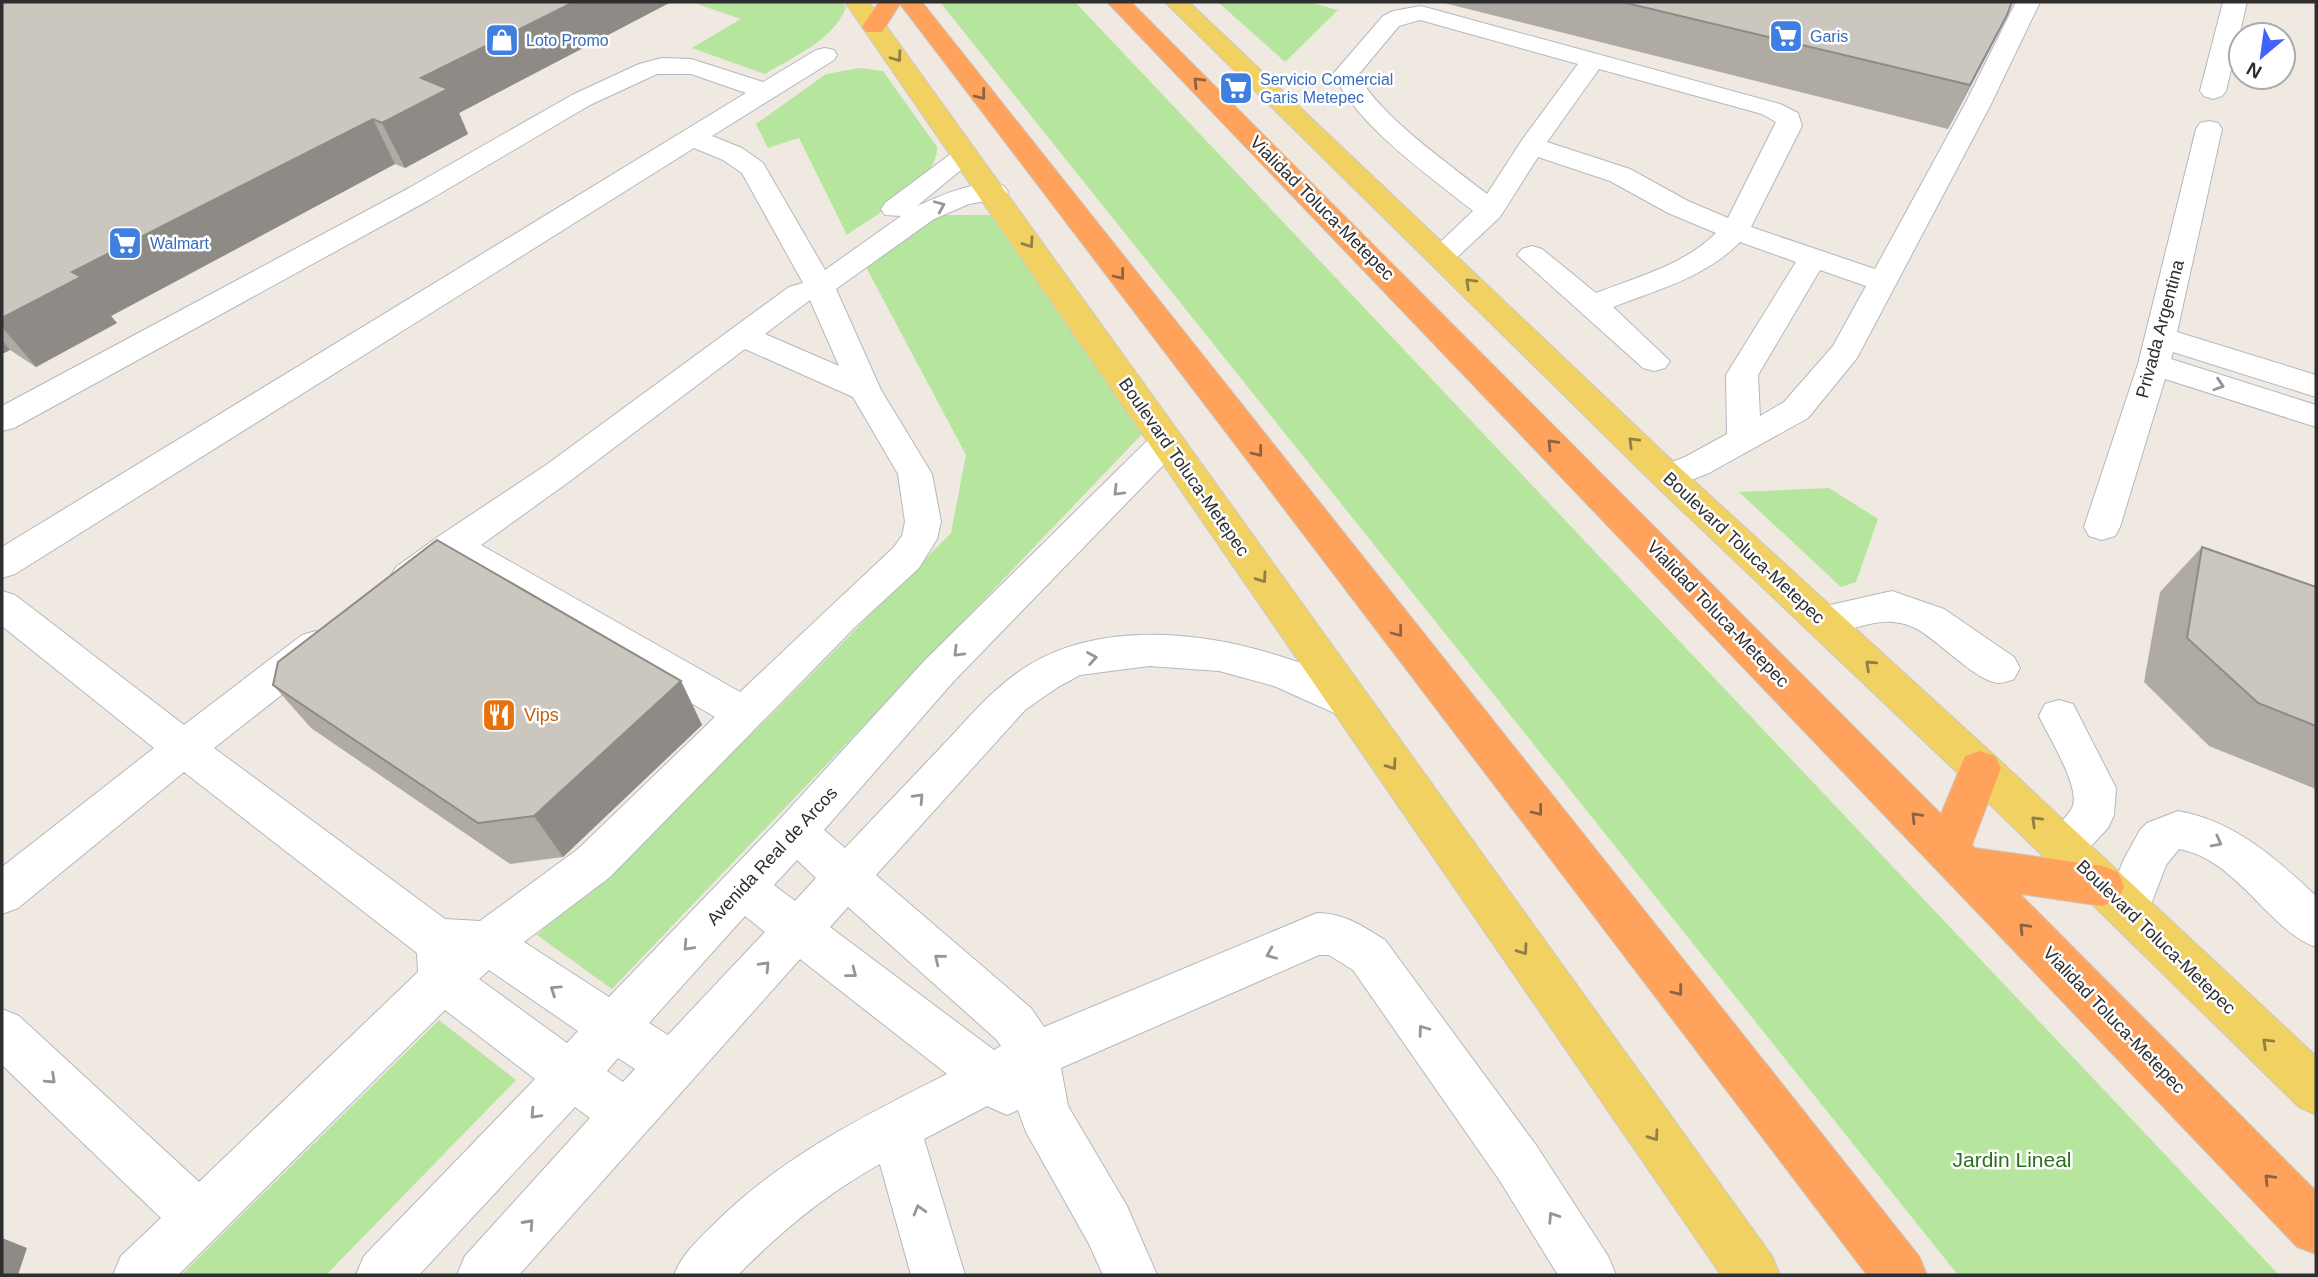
<svg xmlns="http://www.w3.org/2000/svg" width="2318" height="1277" viewBox="0 0 2318 1277" font-family="Helvetica,sans-serif">
<style>
.green{fill:#b6e59e}
.lines{fill:none;stroke-linecap:round;stroke-linejoin:round}
.minor-casing{stroke:#b4b7c1;stroke-width:2}
.major-casing{stroke:#c9c9c9;stroke-width:2}
.highway-casing{stroke:#c9c9c9;stroke-width:2}
.minor{fill:#fff;fill-rule:evenodd}
.major{fill:#f2d163;fill-rule:evenodd}
.highway{fill:#ffa35c;fill-rule:evenodd}
.wall{fill:#afaba4}
.shaded-wall{fill:#8e8b86}
.building{fill:#cbc7bf;stroke:#8e8b86;stroke-width:2}
.oneway{stroke:#908048}
.oneway2{stroke:#8c6343}
.oneway3{stroke:#969696}
.labels{text-anchor:middle;dominant-baseline:central;stroke-width:5;stroke-linejoin:round;paint-order:stroke}
.far-shop-label{font-size:16px;fill:#366cbe;stroke:#fff;text-anchor:start}
.street-label{font-size:18px;fill:#2e2e2e;stroke:#fff}
.food-label{font-size:18px;fill:#c56008;stroke:#fff;text-anchor:start}
.near-park-label{font-size:21px;fill:#2c6e1b;stroke:#fff}
</style>
<rect width="100%" height="100%" fill="#efe9e1"/>
<g class="green">
<path d="M 701,2 L 842,2 L 846,7 C 834,40 794,56 765,74 L 692,48 L 741,19 L 697,4 Z"/>
<path d="M 940,2 L 1075,2 L 2279,1275 L 1958,1275 Z"/>
<path d="M 1218,2 L 1308,2 L 1338,10 L 1285,62 Z"/>
<path d="M 859,68 L 883,71 L 937,147 C 939,182 873,216 847,235 L 799,138 L 768,148 L 756,124 L 826,74 Z"/>
<path d="M 936,215 L 992,215 L 1144,432 L 612,989 L 537,935 L 756,730 L 951,533 L 966,455 L 866,267 Z"/>
<path d="M 1829,488 L 1878,519 L 1856,582 L 1841,587 L 1739,492 Z"/>
<path d="M 439,1020 L 516,1080 L 326,1275 L 181,1275 Z"/>
</g>
<g class="lines">
<g class="minor-casing">
<g id="minor">
<path d="M 2016,2 L 2040,2 L 1990,106 L 1857,358 L 1808,418 L 1709,473 L 1668,489 L 1656,486 L 1651,477 L 1656,468 L 1685,457 L 1727,434 L 1726,375 L 1796,262 L 1740,242 C 1706,277 1657,290 1613,307 L 1670,361 L 1665,368 L 1654,371 L 1643,368 L 1517,255 L 1522,249 L 1532,246 L 1542,249 L 1596,293 C 1637,277 1684,265 1716,233 L 1668,213 L 1610,181 L 1538,157 L 1500,217 L 1452,262 L 1442,265 L 1432,262 L 1427,256 L 1432,250 L 1473,211 C 1427,174 1360,128 1333,74 L 1383,16 L 1393,11 L 1421,6 L 1780,104 L 1798,113 L 1802,126 L 1751,227 L 1875,269 L 1964,106 ZM 1420,20 L 1578,64 L 1522,140 L 1487,194 C 1449,164 1380,116 1358,75 L 1399,26 ZM 1599,69 L 1762,114 L 1776,122 L 1728,218 L 1688,201 L 1630,169 L 1547,142 ZM 1820,270 L 1866,286 L 1833,346 L 1784,402 L 1760,416 L 1758,375 Z"/>
<path d="M 2223,2 L 2247,2 L 2226,91 L 2222,96 L 2213,99 L 2204,96 L 2200,91 Z"/>
<path d="M 825,48 L 834,50 L 837,55 L 834,60 L 712,136 L 742,148 L 763,163 L 825,270 L 901,216 L 885,215 L 881,209 L 885,203 L 956,150 L 965,148 L 974,150 L 978,156 L 917,206 C 943,195 975,179 1004,186 L 1008,192 L 1004,198 L 969,204 L 934,219 L 836,289 L 881,390 L 932,474 L 941,522 L 937,539 L 919,568 L 854,628 L 610,877 L 524,942 L 609,997 L 780,819 L 925,660 L 1154,434 L 1166,431 L 1178,434 L 1183,442 L 1178,450 L 953,682 L 824,830 L 845,848 C 878,813 911,779 944,744 C 971,715 996,685 1029,665 C 1100,622 1198,631 1273,654 C 1301,663 1357,678 1370,704 L 1364,715 L 1350,720 L 1274,686 L 1219,671 L 1149,666 L 1080,675 L 1058,687 L 1025,710 L 876,875 L 1031,1008 L 1044,1027 L 1317,913 C 1344,913 1362,926 1385,940 L 1536,1145 L 1608,1256 L 1616,1275 L 1558,1275 L 1500,1181 L 1353,970 L 1329,955 L 1319,955 L 1061,1068 L 1068,1106 L 1127,1206 L 1157,1275 L 1103,1275 L 1089,1244 L 1026,1132 L 1018,1110 L 1007,1115 L 987,1106 L 924,1139 L 965,1275 L 911,1275 L 880,1164 C 826,1194 781,1231 738,1275 L 674,1275 C 682,1254 697,1241 713,1225 C 781,1157 862,1117 947,1074 L 800,959 L 519,1275 L 457,1275 L 465,1256 L 590,1118 L 575,1107 L 419,1275 L 356,1275 L 364,1256 L 535,1079 L 445,1010 L 178,1275 L 113,1275 L 121,1256 L 161,1218 L 2,1065 L 2,1009 L 19,1016 L 199,1182 L 418,972 L 417,953 L 184,772 L 18,908 L 2,914 L 2,867 L 154,748 L 2,626 L 2,591 L 15,595 L 184,725 L 302,635 L 316,631 L 330,635 L 335,646 L 330,657 L 214,748 L 445,919 L 480,921 L 578,849 L 715,717 L 455,564 C 436,577 420,594 396,587 L 390,577 L 396,567 L 439,536 L 546,465 L 789,287 L 803,283 L 742,173 L 723,160 L 694,148 L 15,574 L 2,578 L 2,547 L 746,93 L 691,74 L 657,74 L 590,105 L 429,200 L 14,428 L 2,431 L 2,406 L 409,188 L 572,95 L 639,64 L 662,58 L 691,59 L 763,82 L 816,50 ZM 810,300 L 839,366 L 765,334 ZM 745,349 L 853,397 L 898,474 L 905,522 L 902,536 L 893,548 L 740,692 L 481,545 L 570,481 ZM 797,860 L 816,878 L 795,901 L 774,885 ZM 848,907 L 997,1040 L 1001,1046 L 994,1050 L 830,927 ZM 745,916 L 765,932 L 668,1035 L 649,1023 ZM 489,970 L 578,1031 L 567,1043 L 479,979 ZM 618,1058 L 635,1069 L 623,1082 L 607,1071 Z"/>
<path d="M 2209,121 L 2218,123 L 2222,129 L 2177,332 L 2316,375 L 2316,397 L 2173,352 L 2171,359 L 2316,405 L 2316,427 L 2165,379 L 2120,527 L 2115,536 L 2102,540 L 2089,536 L 2084,527 L 2138,364 L 2196,129 L 2200,123 Z"/>
<path d="M 1892,591 L 1944,609 L 2014,657 L 2020,668 L 2014,679 C 2009,681 2003,683 1998,683 C 1976,681 1939,641 1917,629 C 1875,607 1846,643 1808,630 L 1802,620 L 1808,610 Z"/>
<path d="M 2059,700 L 2073,704 L 2116,788 L 2114,815 L 2108,828 L 2077,861 L 2062,866 L 2047,861 L 2040,847 C 2048,830 2064,823 2072,808 C 2082,789 2048,736 2039,716 L 2045,704 Z"/>
<path d="M 2178,811 C 2234,821 2276,858 2316,896 L 2316,947 C 2268,930 2237,859 2179,849 L 2166,865 L 2144,923 L 2128,929 L 2112,923 L 2105,909 L 2123,861 L 2140,830 L 2147,823 Z"/>
</g>
</g>
<g class="major-casing">
<g id="major">
<path d="M 845,2 L 869,2 L 1772,1256 L 1780,1275 L 1721,1275 Z"/>
<path d="M 1165,2 L 1189,2 L 1680,468 L 1995,756 L 2316,1056 L 2316,1115 L 2299,1107 L 1965,780 L 1656,486 Z"/>
</g>
</g>
<g class="highway-casing">
<g id="highway">
<path d="M 879,2 L 922,2 L 1919,1256 L 1927,1275 L 1867,1275 L 900,4 L 882,32 L 866,32 L 862,27 Z"/>
<path d="M 1107,2 L 1131,2 L 1941,814 L 1965,756 L 1980,751 L 1995,756 L 2001,768 L 1972,845 L 1975,848 L 2102,866 L 2118,872 L 2124,886 L 2118,900 L 2102,906 L 2020,894 L 2316,1191 L 2316,1254 L 2297,1247 Z"/>
</g>
</g>
<use href="#minor" class="minor"/>
<use href="#major" class="major"/>
<use href="#highway" class="highway"/>
</g>
<g class="wall">
<path d="M 2,2 L 671,2 L 459,113 L 468,134 L 405,168 L 395,164 L 111,316 L 117,323 L 36,367 L 10,350 L 2,354 Z"/>
<path d="M 1440,2 L 2012,2 L 1985,58 L 1948,129 Z"/>
<path d="M 2202,547 L 2316,587 L 2316,789 L 2209,746 L 2144,682 L 2160,592 Z"/>
<path d="M 681,681 L 702,725 L 563,857 L 510,864 L 311,728 L 273,685 Z"/>
</g>
<g class="shaded-wall">
<path d="M 574,2 L 671,2 L 459,113 L 468,134 L 405,168 L 382,123 L 421,78 Z"/>
<path d="M 2007,15 L 1985,58 L 1948,129 L 1970,85 Z"/>
<path d="M 373,119 L 395,164 L 111,316 L 117,323 L 36,367 L 2,327 L 2,318 L 72,272 Z"/>
<path d="M 2,340 L 10,350 L 2,354 Z"/>
<path d="M 681,681 L 702,725 L 563,857 L 534,816 Z"/>
<path d="M 2,1238 L 27,1248 L 18,1275 L 2,1275 Z"/>
</g>
<g class="building">
<path d="M 2,2 L 574,2 L 421,78 L 448,89 L 382,123 L 373,119 L 72,272 L 81,277 L 2,318 Z"/>
<path d="M 1622,2 L 2012,2 L 2007,15 L 1970,85 Z"/>
<path d="M 437,540 L 681,681 L 534,816 L 478,823 L 273,685 L 278,662 Z"/>
<path d="M 2202,547 L 2316,587 L 2316,726 L 2258,703 L 2187,638 Z"/>
</g>
<defs><path id="oneway-chevron" d="M-2-3.5L2.5 0L-2 3.5" fill="none" stroke-width="1.6" stroke-linecap="round" stroke-linejoin="round" transform="scale(1.75)"/></defs>
<g class="oneway">
<use href="#oneway-chevron" transform="translate(897 57) rotate(54)"/>
<use href="#oneway-chevron" transform="translate(1029 243) rotate(55)"/>
<use href="#oneway-chevron" transform="translate(1470 283) rotate(-136)"/>
<use href="#oneway-chevron" transform="translate(1633 442) rotate(-136)"/>
<use href="#oneway-chevron" transform="translate(1262 578) rotate(55)"/>
<use href="#oneway-chevron" transform="translate(1870 665) rotate(-137)"/>
<use href="#oneway-chevron" transform="translate(1392 765) rotate(55)"/>
<use href="#oneway-chevron" transform="translate(2036 821) rotate(-136)"/>
<use href="#oneway-chevron" transform="translate(1523 950) rotate(55)"/>
<use href="#oneway-chevron" transform="translate(2267 1043) rotate(-136)"/>
<use href="#oneway-chevron" transform="translate(1654 1136) rotate(55)"/>
</g>
<g class="oneway2">
<use href="#oneway-chevron" transform="translate(1198 82) rotate(-135)"/>
<use href="#oneway-chevron" transform="translate(981 95) rotate(52)"/>
<use href="#oneway-chevron" transform="translate(1120 275) rotate(52)"/>
<use href="#oneway-chevron" transform="translate(1552 444) rotate(-134)"/>
<use href="#oneway-chevron" transform="translate(1258 452) rotate(52)"/>
<use href="#oneway-chevron" transform="translate(1398 632) rotate(52)"/>
<use href="#oneway-chevron" transform="translate(1538 811) rotate(52)"/>
<use href="#oneway-chevron" transform="translate(1916 817) rotate(-134)"/>
<use href="#oneway-chevron" transform="translate(2024 928) rotate(-134)"/>
<use href="#oneway-chevron" transform="translate(1678 991) rotate(52)"/>
<use href="#oneway-chevron" transform="translate(2269 1179) rotate(-134)"/>
</g>
<g class="oneway3">
<use href="#oneway-chevron" transform="translate(940 206) rotate(-23)"/>
<use href="#oneway-chevron" transform="translate(2219 385) rotate(18)"/>
<use href="#oneway-chevron" transform="translate(1118 491) rotate(135)"/>
<use href="#oneway-chevron" transform="translate(958 652) rotate(135)"/>
<use href="#oneway-chevron" transform="translate(1092 658) rotate(-10)"/>
<use href="#oneway-chevron" transform="translate(919 798) rotate(-47)"/>
<use href="#oneway-chevron" transform="translate(2217 842) rotate(28)"/>
<use href="#oneway-chevron" transform="translate(688 946) rotate(133)"/>
<use href="#oneway-chevron" transform="translate(1271 954) rotate(157)"/>
<use href="#oneway-chevron" transform="translate(939 959) rotate(-141)"/>
<use href="#oneway-chevron" transform="translate(765 966) rotate(-47)"/>
<use href="#oneway-chevron" transform="translate(852 973) rotate(38)"/>
<use href="#oneway-chevron" transform="translate(555 990) rotate(-146)"/>
<use href="#oneway-chevron" transform="translate(1423 1030) rotate(-126)"/>
<use href="#oneway-chevron" transform="translate(51 1079) rotate(43)"/>
<use href="#oneway-chevron" transform="translate(535 1114) rotate(133)"/>
<use href="#oneway-chevron" transform="translate(919 1210) rotate(-106)"/>
<use href="#oneway-chevron" transform="translate(1553 1217) rotate(-123)"/>
<use href="#oneway-chevron" transform="translate(529 1224) rotate(-48)"/>
</g>
<defs>
<g id="supermarket-square" transform="scale(1.75)"><rect x="-9" y="-9" width="18" height="18" rx="4" fill="#3f7fe0" stroke="#fff"/><path d="M-6-5.5h2.5l.6 2H6L4.5 2H-2.5L-4.4-4H-6ZM-1.5 3.2a1.3 1.3 0 1 0 .1 0ZM3 3.2a1.3 1.3 0 1 0 .1 0Z" fill="#fff"/></g>
<g id="shop-square" transform="scale(1.75)"><rect x="-9" y="-9" width="18" height="18" rx="4" fill="#3f7fe0" stroke="#fff"/><path d="M-5-2.5h2.3a2.7 3.5 0 0 1 5.4 0H5L5.5 6h-11ZM-1.5-2.5h3a1.5 2.3 0 0 0-3 0Z" fill="#fff"/></g>
<g id="restaurant-square" transform="scale(1.75)"><rect x="-9" y="-9" width="18" height="18" rx="4" fill="#e8710a" stroke="#fff"/><path d="M-5-6h1v4h1v-4h1v4h1v-4h1v5L-1.5 .5V6h-2V.5L-5-1ZM5-6V6H3V1.5H1.5Q1.5-4 5-6Z" fill="#fff"/></g>
</defs>
<g fill-rule="evenodd">
<use href="#supermarket-square" x="1786" y="36"/>
<use href="#shop-square" x="502" y="40"/>
<use href="#supermarket-square" x="1236" y="88"/>
<use href="#supermarket-square" x="125" y="243"/>
<use href="#restaurant-square" x="499" y="715"/>
</g>
<g class="labels">
<g class="far-shop-label">
<text x="1810" y="36">Garis</text>
<text x="526" y="40">Loto Promo</text>
<text x="1260" y="79">Servicio Comercial<tspan x="1260" dy="18">Garis Metepec</tspan></text>
<text x="150" y="243">Walmart</text>
</g>
<g class="street-label">
<text transform="translate(1322 208) rotate(45)">Vialidad Toluca-Metepec</text>
<text transform="translate(2160 329) rotate(-75)">Privada Argentina</text>
<text transform="translate(1184 467) rotate(55)">Boulevard Toluca-Metepec</text>
<text transform="translate(1744 548) rotate(43)">Boulevard Toluca-Metepec</text>
<text transform="translate(1718 614) rotate(46)">Vialidad Toluca-Metepec</text>
<text transform="translate(772 856) rotate(-47)">Avenida Real de Arcos</text>
<text transform="translate(2156 937) rotate(44)">Boulevard Toluca-Metepec</text>
<text transform="translate(2114 1020) rotate(46)">Vialidad Toluca-Metepec</text>
</g>
<g class="food-label">
<text x="524" y="715">Vips</text>
</g>
<g class="near-park-label">
<text x="2012" y="1159">Jardin Lineal</text>
</g>
</g>
<rect width="2318" height="1277" fill="none" stroke="#2e2e2e" stroke-width="7"/>
<g transform="translate(2262 56) rotate(209)"><circle r="33" fill="#ffffff" stroke="#ababab" stroke-width="2"/>
<path d="M0-5L12 26L0 18L-12 26Z" fill="#4264fb"/>
<text y="-10" font-size="19" font-weight="bold" text-anchor="middle" fill="#2e2e2e">N</text>
</g>
</svg>
